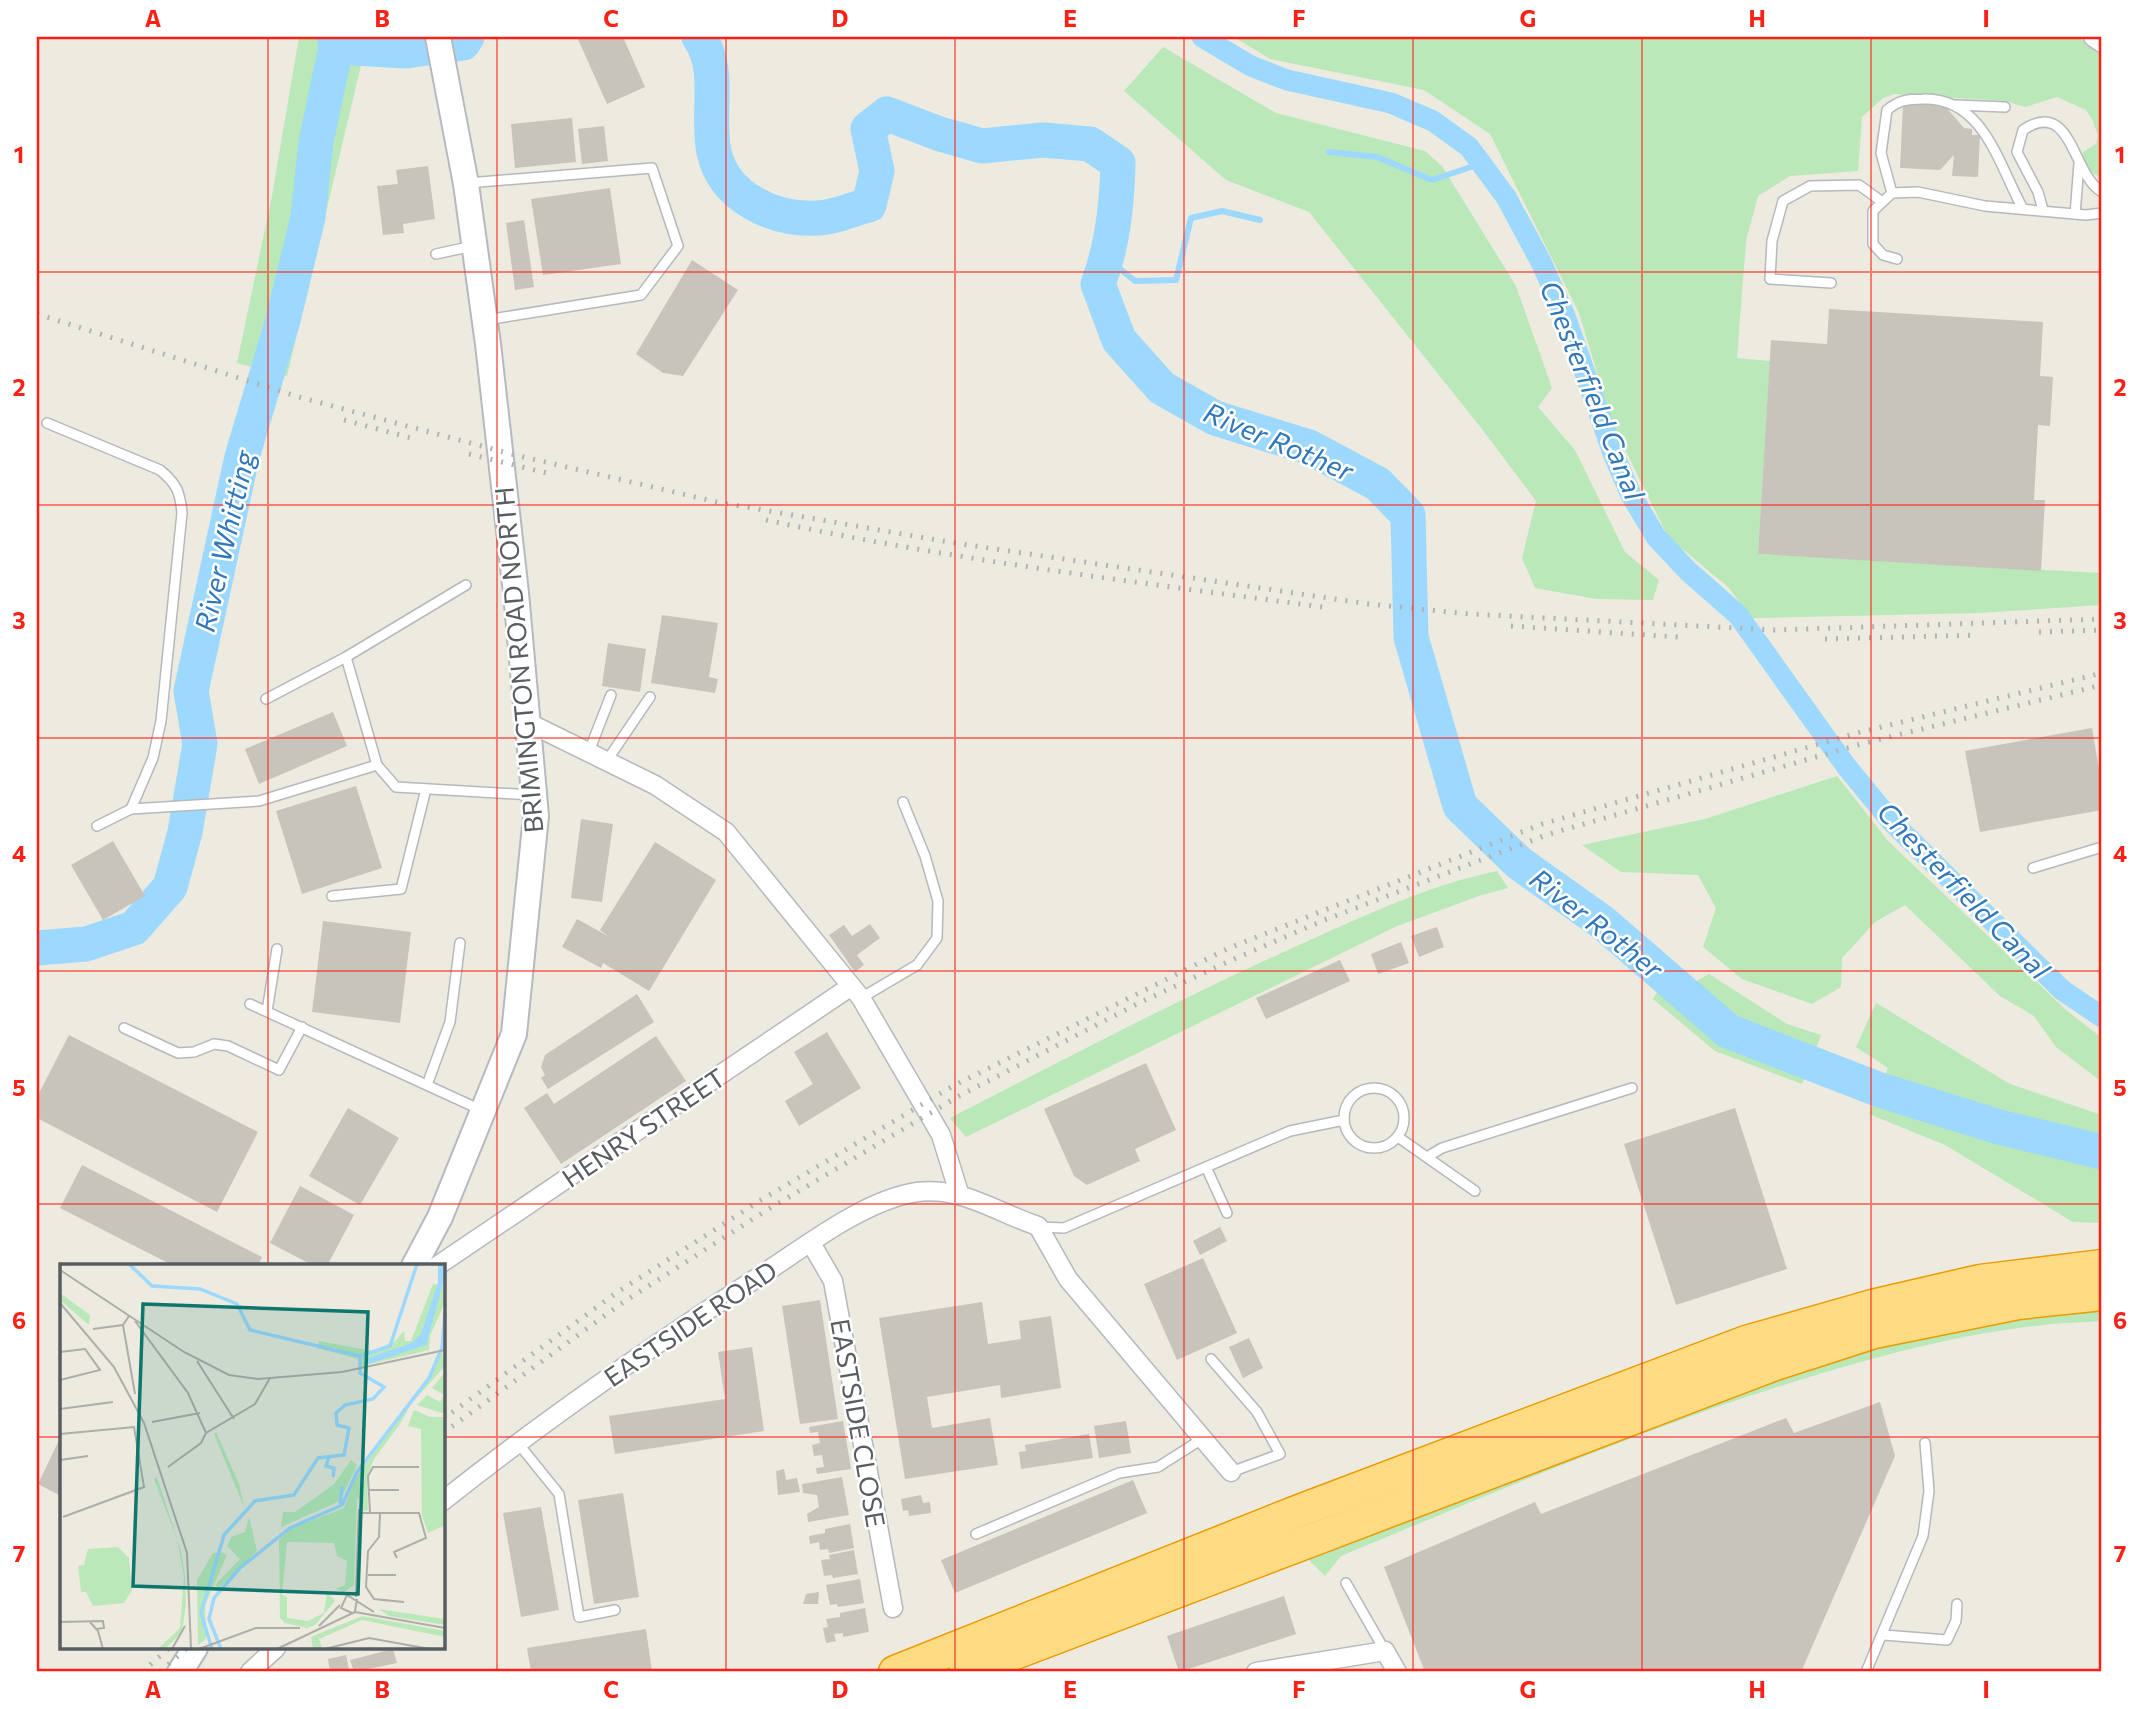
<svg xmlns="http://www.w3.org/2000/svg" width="2139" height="1709" viewBox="0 0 2139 1709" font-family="Commissioner,sans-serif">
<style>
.green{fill:#bae8b8}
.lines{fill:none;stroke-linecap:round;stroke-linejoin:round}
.stream{stroke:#9dd8ff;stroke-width:6}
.canal{stroke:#9dd8ff;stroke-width:21}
.river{stroke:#9dd8ff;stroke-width:35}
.building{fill:#c8c4bc}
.lane-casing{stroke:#b5b9be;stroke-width:12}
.street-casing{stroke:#b5b9be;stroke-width:21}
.secondary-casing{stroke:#b5bac0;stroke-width:28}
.highway-casing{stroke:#ec9b00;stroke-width:35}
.lane{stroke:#fff;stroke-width:9}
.street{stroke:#fff;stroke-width:18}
.secondary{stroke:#fff;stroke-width:24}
.highway{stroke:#ffdc84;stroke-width:32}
.rail{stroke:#b2b3b3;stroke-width:5;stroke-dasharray:2 9;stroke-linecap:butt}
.grid{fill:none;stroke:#fb2117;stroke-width:2;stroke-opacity:0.55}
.labels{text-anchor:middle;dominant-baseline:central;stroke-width:5;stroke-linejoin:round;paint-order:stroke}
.street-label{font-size:26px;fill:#585d62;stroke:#fff}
.water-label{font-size:28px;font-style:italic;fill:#3078bb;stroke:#fff}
.inset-river{fill:none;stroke:#9dd8ff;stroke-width:3.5}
.inset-road{fill:none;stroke:#adaea9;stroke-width:2}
.view{fill:#0f766e;fill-opacity:0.15;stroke:#0f766e;stroke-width:3.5}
.inset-edge{fill:none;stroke:#585d62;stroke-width:3.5}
.neatline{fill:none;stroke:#fb2117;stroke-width:2.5}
.grid-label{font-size:23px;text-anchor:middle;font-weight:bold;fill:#fb2117}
</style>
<rect width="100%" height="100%" fill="#edeadf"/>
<g class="green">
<path d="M 299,37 L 404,37 L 363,57 L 287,376 L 237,363 L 272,196 Z"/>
<path d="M 1234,37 L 2078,37 L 2102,54 L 2102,178 C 2090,172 2083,166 2083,152 L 2096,144 L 2098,136 L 2093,121 L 2086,110 L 2057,97 L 2025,107 L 2006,101 L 1894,94 L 1883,98 L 1862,117 L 1858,171 L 1790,176 L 1758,196 L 1746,241 L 1737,358 L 1770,361 L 1758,554 L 2102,573 L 2102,605 L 1979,613 L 1752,618 L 1728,587 L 1668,537 L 1613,425 L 1579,313 L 1490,134 L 1424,90 L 1270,59 Z"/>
<path d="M 1163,47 L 1276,113 L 1425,151 L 1442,166 L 1516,286 L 1552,388 L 1538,407 L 1575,450 L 1625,552 L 1659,580 L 1653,600 L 1596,599 L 1535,588 L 1522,558 L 1536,501 L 1482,429 L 1309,212 L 1226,180 L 1124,91 Z"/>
<path d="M 1837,776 L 1888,841 L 2066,1010 L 2102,1038 L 2102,1082 L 2056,1047 L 2034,1016 L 2000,996 L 1905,905 L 1875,922 L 1842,958 L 1841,987 L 1812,1004 L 1742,979 L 1703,947 L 1716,908 L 1698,875 L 1621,872 L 1582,845 L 1705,819 Z"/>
<path d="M 1497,871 L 1508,888 L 1479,896 L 1397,926 L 966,1137 L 950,1118 C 1069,1057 1186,995 1308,941 C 1368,914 1432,884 1497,871 Z"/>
<path d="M 1671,969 L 1695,982 L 1709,974 L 1787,1024 L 1821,1035 L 1802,1084 L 1715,1051 L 1653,999 Z"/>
<path d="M 1876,1003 L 2010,1084 L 2102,1115 L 2102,1223 L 2073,1222 L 1945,1145 L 1869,1114 L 1888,1068 L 1856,1047 Z"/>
<path d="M 2102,1308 L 2102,1321 C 2083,1323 2063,1322 2044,1325 C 1995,1330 1946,1340 1898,1352 C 1707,1401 1524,1480 1341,1556 L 1325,1576 L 1303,1554 L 1660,1418 L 1889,1343 L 2050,1312 Z"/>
</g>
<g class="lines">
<g class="stream">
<path d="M 1329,152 L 1377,157 L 1432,180 L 1483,163"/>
<path d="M 1108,259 L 1135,281 L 1176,280 L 1191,218 L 1222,211 L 1260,220"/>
</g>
<path class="canal" d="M 1202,37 L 1251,66 L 1287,80 L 1391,103 L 1433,121 L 1469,147 L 1506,197 L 1541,262 L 1565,316 L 1613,453 L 1631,495 L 1656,537 L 1688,571 L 1738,615 L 1846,766 L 1892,822 L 2062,990 L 2102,1017"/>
<g class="river">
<path d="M 334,37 L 336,47 L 406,51 L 463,43 L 467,37"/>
<path d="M 699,37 C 722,68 706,116 714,152 C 724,198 774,220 817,218 C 834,218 852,209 869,205 L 877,171 L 868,129 L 887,114 L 940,134 L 982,146 L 1043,140 L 1090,144 L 1118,163 C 1117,204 1113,245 1098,284 L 1119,340 L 1162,388 L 1215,418 L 1309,447 L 1378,484 L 1408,515 L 1411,637 L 1460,806 L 1519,863 L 1602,922 L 1728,1031 L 1880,1090 L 1999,1127 L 2102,1152"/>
<path d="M 37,948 L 86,944 L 134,928 L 170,887 L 185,832 L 200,744 L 191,691 L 242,457 L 283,320 L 308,217 L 316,142 L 336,47"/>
</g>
</g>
<g class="building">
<path d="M 577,37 L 623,37 L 645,87 L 607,104 Z"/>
<path d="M 1903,104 L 1944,105 L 1964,128 L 1972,129 L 1972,135 L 1980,135 L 1978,177 L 1952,176 L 1954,155 L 1940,170 L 1900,168 Z"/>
<path d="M 572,118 L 576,162 L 515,168 L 511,124 Z"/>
<path d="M 604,126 L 608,161 L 582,164 L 578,129 Z"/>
<path d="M 428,166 L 435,219 L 403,224 L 404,233 L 383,235 L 377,186 L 398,184 L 396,170 Z"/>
<path d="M 610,188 L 621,264 L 543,275 L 531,199 Z"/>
<path d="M 524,220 L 534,287 L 515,290 L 506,223 Z"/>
<path d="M 692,260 L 738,290 L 683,376 L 663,373 L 636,354 Z"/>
<path d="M 1829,309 L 2043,322 L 2040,376 L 2053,377 L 2050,426 L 2038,425 L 2034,500 L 2045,500 L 2041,571 L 1758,554 L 1771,340 L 1827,344 Z"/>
<path d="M 662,615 L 718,623 L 709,677 L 718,679 L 715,693 L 651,683 Z"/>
<path d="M 608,643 L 646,649 L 640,692 L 602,686 Z"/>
<path d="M 333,712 L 347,746 L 259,784 L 245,749 Z"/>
<path d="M 2092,728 L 2102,787 L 2102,810 L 1980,832 L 1965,751 Z"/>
<path d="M 356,786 L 382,868 L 302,894 L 276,811 Z"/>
<path d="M 581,819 L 613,824 L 602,902 L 571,898 Z"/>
<path d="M 113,841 L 145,896 L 103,920 L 71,865 Z"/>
<path d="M 655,842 L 716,880 L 649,991 L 603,963 L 601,968 L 562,947 L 577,919 L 608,936 L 600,930 Z"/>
<path d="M 323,921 L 411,932 L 400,1023 L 312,1012 Z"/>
<path d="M 870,924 L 880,938 L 857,955 L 864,965 L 855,972 L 829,935 L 844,925 L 852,936 Z"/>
<path d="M 1437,927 L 1444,947 L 1419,957 L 1411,936 Z"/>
<path d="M 1401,942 L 1409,963 L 1378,974 L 1371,954 Z"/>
<path d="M 1340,960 L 1350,981 L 1266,1019 L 1256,998 Z"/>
<path d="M 637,994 L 654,1022 L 548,1089 L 541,1078 L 545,1075 L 541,1067 L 545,1055 Z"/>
<path d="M 827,1032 L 861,1088 L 799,1126 L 785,1101 L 813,1084 L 794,1052 Z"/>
<path d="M 69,1035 L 258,1132 L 217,1212 L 37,1118 L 37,1097 Z"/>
<path d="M 656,1036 L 686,1081 L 561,1164 L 524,1108 L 547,1093 L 554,1104 Z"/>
<path d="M 1146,1063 L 1176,1130 L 1135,1149 L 1140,1161 L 1087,1185 L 1074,1176 L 1044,1109 Z"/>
<path d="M 348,1108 L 399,1138 L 360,1205 L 309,1176 Z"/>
<path d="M 1735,1108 L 1787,1269 L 1676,1305 L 1624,1144 Z"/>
<path d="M 82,1165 L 262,1257 L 258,1266 L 174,1266 L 60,1208 Z"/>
<path d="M 300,1186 L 354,1215 L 327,1266 L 314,1266 L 270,1243 Z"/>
<path d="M 1220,1227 L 1227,1241 L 1200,1255 L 1193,1241 Z"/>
<path d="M 1203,1258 L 1237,1333 L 1177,1360 L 1144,1284 Z"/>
<path d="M 820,1300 L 838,1419 L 800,1424 L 782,1306 Z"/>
<path d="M 982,1302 L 988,1344 L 1021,1339 L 1019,1321 L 1051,1316 L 1061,1388 L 1001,1398 L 1000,1385 L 927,1397 L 932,1428 L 990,1418 L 998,1465 L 905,1479 L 879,1318 Z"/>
<path d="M 1249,1338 L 1263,1368 L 1243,1378 L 1229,1347 Z"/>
<path d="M 752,1347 L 764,1431 L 615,1454 L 609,1416 L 725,1399 L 718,1352 Z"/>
<path d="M 1880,1402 L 1895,1456 L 1801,1672 L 1425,1672 L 1384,1567 L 1535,1502 L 1541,1514 L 1786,1418 L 1794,1433 Z"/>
<path d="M 843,1421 L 851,1469 L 817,1474 L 816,1468 L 824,1467 L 822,1455 L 814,1456 L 813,1451 L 812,1445 L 820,1443 L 818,1432 L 810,1433 L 809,1427 Z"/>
<path d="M 1126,1421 L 1131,1453 L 1099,1458 L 1094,1426 Z"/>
<path d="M 1089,1434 L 1093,1458 L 1021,1469 L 1019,1452 L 1026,1451 L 1025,1445 Z"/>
<path d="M 61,1436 L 61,1496 L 38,1484 Z"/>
<path d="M 784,1469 L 786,1480 L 797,1478 L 800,1492 L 778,1495 L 776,1471 Z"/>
<path d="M 842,1477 L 849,1515 L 808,1522 L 807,1514 L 819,1507 L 817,1495 L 803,1493 L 802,1484 Z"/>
<path d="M 1133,1480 L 1147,1513 L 955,1593 L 941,1560 Z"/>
<path d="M 623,1493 L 639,1597 L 594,1604 L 578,1500 Z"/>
<path d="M 921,1495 L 923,1503 L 930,1502 L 931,1513 L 909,1516 L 908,1510 L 903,1511 L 901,1499 Z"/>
<path d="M 541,1507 L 559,1610 L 521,1617 L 503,1513 Z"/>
<path d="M 850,1524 L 854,1548 L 829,1553 L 828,1549 L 820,1550 L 819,1542 L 810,1544 L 809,1536 L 825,1533 L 825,1529 Z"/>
<path d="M 854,1550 L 858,1574 L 833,1578 L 832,1575 L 824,1576 L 821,1560 L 830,1559 L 829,1555 Z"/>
<path d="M 860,1579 L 864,1603 L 838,1607 L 837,1604 L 830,1605 L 826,1585 Z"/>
<path d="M 819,1592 L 818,1604 L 803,1604 L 806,1594 Z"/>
<path d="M 1284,1596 L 1296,1634 L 1179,1672 L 1167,1636 Z"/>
<path d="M 865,1608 L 869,1632 L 843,1637 L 843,1633 L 834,1634 L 836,1641 L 826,1643 L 823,1628 L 828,1627 L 826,1619 L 840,1617 L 840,1613 Z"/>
<path d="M 646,1629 L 652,1672 L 531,1672 L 527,1648 Z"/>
<path d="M 393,1649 L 397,1663 L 354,1672 L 350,1660 Z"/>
<path d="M 346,1655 L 349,1670 L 330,1672 L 328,1659 Z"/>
</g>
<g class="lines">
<g class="lane-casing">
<g id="lane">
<path d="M 1956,105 L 2005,107"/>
<path d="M 467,183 L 652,168 L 678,246 L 641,295 L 486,320"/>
<path d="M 1892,193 L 1881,153 L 1887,110 C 1899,100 1908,99 1923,99 C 1984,97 1999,166 2023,209"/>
<path d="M 2043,210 L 2038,192 L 2017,152 L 2023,130 C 2072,97 2072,175 2102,192"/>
<path d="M 2075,214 L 2079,164"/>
<path d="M 436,254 L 473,246"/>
<path d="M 1897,259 L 1883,255 L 1873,244 L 1873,211 L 1892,193 L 1918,192 L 1985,206 L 2086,215 L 2102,213"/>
<path d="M 1831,283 L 1770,279 L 1772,241 L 1783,201 L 1810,186 L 1859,185 L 1881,201"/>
<path d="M 47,423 L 160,470 C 177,484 180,492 182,513 L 161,721 L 153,758 L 131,809"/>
<path d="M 346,657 L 466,585"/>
<path d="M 266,699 L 346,657 L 377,765"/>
<path d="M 588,754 L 611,695"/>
<path d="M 606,762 L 650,697"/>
<path d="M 97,826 L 131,809 L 259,801 L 377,765 L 396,787 L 532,795"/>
<path d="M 2033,868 L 2102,847"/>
<path d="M 332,896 L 401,889 L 426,789"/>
<path d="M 861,998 L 917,965 L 937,938 L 938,901 L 925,856 L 903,802"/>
<path d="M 250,1004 L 481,1110"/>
<path d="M 267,1011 L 277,949"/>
<path d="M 124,1028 L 178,1053 L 194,1052 L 214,1044 L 228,1046 L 279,1070 L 302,1027"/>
<path d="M 427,1085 L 450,1022 L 460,943"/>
<circle cx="1374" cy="1118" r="30"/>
<path d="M 1398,1137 L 1475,1191"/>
<path d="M 1427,1157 L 1442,1148 L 1632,1088"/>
<path d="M 1206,1167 L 1227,1213"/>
<path d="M 1039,1227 L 1064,1228 L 1290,1131 L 1344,1120"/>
<path d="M 1211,1359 L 1257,1412 L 1280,1454 L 1231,1472"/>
<path d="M 517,1442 L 559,1494 L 579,1617 L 615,1610"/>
<path d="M 976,1534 L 1119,1473 L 1158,1467 L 1202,1439"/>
<path d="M 1346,1583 L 1385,1651"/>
<path d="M 1884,1635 L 1947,1640 L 1956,1621 L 1957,1604"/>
<path d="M 1866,1672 L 1923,1536 L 1929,1491 L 1925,1443"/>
</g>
</g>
<g class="street-casing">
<g id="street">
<path d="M 2093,37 L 2102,43"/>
<path d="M 527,722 L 655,785 L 726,832 L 861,998 L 941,1135 L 959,1193"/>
<path d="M 811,1243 L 833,1281 L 893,1608"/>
<path d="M 437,1266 L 850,987"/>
<path d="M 443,1501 C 546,1419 653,1345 763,1274 C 807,1245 865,1200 917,1192 C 961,1186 998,1213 1038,1226 L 1068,1279 L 1231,1472"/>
<path d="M 250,1672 L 276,1648"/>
<path d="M 1256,1672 L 1385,1651 L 1397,1672"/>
</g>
</g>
<g class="secondary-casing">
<g id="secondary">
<path d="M 414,1266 L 440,1217 L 514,1034 L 536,816 L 516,593 L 488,344 L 466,184 L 438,37"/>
<path d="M 180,1672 L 195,1648"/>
</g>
</g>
<g class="highway-casing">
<g id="highway">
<path d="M 895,1672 L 1299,1511 L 1746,1342 L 1876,1305 L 1980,1281 L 2102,1266"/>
<path d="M 965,1672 L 1775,1364 L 1874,1332 L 2018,1303 L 2102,1294"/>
</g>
</g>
<use href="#lane" class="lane"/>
<use href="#street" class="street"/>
<use href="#secondary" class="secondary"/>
<use href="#highway" class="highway"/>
<g class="rail">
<path d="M 37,314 L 299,397 L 515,455 L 717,502 L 955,543 L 1369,604 L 1470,614 L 1775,630 L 2102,619"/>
<path d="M 344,420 L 415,439"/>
<path d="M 469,454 L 551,474"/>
<path d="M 766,520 C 952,560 1142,583 1330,608"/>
<path d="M 1511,626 L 1678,637"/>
<path d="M 2039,632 L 2102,630"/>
<path d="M 1825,639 L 1979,635"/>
<path d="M 443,1419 L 619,1291 L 761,1200 L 953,1086 L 1229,948 L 1542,824 L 1857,733 L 2102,673"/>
<path d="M 443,1433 L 625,1301 L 767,1210 L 959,1096 L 1141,1002 L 1234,959 L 1322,921 L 1546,835 L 1861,744 L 2102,685"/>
<path d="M 142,1672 L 169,1648"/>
<path d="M 160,1672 L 187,1648"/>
</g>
</g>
<path class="grid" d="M 268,37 L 268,1266M 497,37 L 497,1672M 726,37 L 726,1672M 955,37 L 955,1672M 1184,37 L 1184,1672M 1413,37 L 1413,1672M 1642,37 L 1642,1672M 1871,37 L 1871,1672M 37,272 L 2102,272M 37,505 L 2102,505M 37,738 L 2102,738M 37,971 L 2102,971M 37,1204 L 2102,1204M 37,1437 L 61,1437M 443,1437 L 2102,1437M 268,1648 L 268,1672"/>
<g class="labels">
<g class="street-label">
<text transform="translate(518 660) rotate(-95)">BRIMINGTON ROAD NORTH</text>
<text transform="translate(643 1127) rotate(-34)">HENRY STREET</text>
<text transform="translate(690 1323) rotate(-34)">EASTSIDE ROAD</text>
<text transform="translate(859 1423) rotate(80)">EASTSIDE CLOSE</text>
</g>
<g class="water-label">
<text transform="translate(1593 390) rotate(68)">Chesterfield Canal</text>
<text transform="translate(1279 441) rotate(23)">River Rother</text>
<text transform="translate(224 541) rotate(-77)">River Whitting</text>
<text transform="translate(1964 890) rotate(46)">Chesterfield Canal</text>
<text transform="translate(1597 923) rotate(38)">River Rother</text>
</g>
</g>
<g transform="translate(60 1264)">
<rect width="385" height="385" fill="#edeadf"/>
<path d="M 373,20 L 385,22 L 385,38 L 370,72 L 369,86 L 302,102 L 299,95 L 257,84 L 259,77 L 313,87 L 335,77 L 344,67 L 345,77 L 351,77 ZM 0,29 L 30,51 L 29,61 L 0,36 ZM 381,89 L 385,89 L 385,102 L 351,140 L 340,160 L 314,195 L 307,212 L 308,246 L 303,247 L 302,234 L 297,235 L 294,321 L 284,328 L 275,325 L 285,321 L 287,297 L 277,292 L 274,279 L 227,278 L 222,331 L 227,333 L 227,354 L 248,357 L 264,349 L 267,328 L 275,337 L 255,361 L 247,364 L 225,359 L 220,354 L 219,276 L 230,265 L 284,244 L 295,215 L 348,141 L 363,124 ZM 385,108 L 385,150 L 357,141 L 367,131 L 380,138 L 384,131 L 372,124 ZM 354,146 L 370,153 L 385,153 L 385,261 L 368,269 L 362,251 L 361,165 L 348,162 ZM 156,168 L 179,220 L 184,243 L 154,170 ZM 291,196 L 297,201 L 280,237 L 221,263 L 223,248 L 235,248 L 274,220 ZM 97,213 L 121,287 L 125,312 L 126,340 L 122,368 L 105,385 L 98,385 L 120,364 L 124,312 L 117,275 L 94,215 ZM 189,253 L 197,287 L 159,324 L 155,321 L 180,295 L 167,282 L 171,273 L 185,268 ZM 58,283 L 69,294 L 72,326 L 64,339 L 33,342 L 26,328 L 21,328 L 18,302 L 24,301 L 28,285 ZM 161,288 L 167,291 L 145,341 L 146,375 L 138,381 L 137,316 L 153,289 ZM 319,345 L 385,355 L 385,361 L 329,352 ZM 302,352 L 385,367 L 385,373 L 302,356 L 259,375 L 262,384 L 253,385 L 251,373 Z" fill="#bae8b8"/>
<path d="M 378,0 L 385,0 L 385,12 L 366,81 L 308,100 L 308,94 L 352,79 L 361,70 L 378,19 Z" fill="#9dd8ff"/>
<path class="inset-river" d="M 69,0 L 92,22 L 140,25 L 177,40 L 190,66 L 300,92M 269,193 L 266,202 L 274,204 L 273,213M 280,243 L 282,222M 152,385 L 141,349 L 164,271 L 195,237 L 234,231 L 258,194 L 284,191 L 289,164 L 277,161 L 276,149 L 285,141 L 313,135 L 324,123 L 300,109 L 300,92 L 330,82 L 357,0M 161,385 L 149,355 L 154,334 L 180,304 L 230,264 L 282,241 L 297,208 L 369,114 L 382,84 L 385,49"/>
<path class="inset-road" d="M 0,6 L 124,88 L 169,111 L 198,115 L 282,108 L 385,86M 0,39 L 54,103 L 84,159 L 127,289 L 131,385M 69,52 L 63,61 L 75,130M 75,57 L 128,129 L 146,169M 33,65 L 63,61M 0,88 L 25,85 L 40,106 L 0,116M 137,97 L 174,155M 0,145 L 53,138M 92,158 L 140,149M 0,170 L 74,163 L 84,223 L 3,253M 0,196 L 28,192M 108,203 L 141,179 L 146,169 L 195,140 L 210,114M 0,218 L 0,379M 308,226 L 339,226M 299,249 L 359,249 L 366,274 L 334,288 L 337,294M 310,249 L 308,212 L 313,203 L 359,203M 320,249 L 319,273 L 308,287 L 306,323 L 314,335 L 344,338M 308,311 L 336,311M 296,333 L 299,245M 295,348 L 385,364M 292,349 L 281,344 L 287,331 L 314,348M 29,357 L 38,367 L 43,385M 0,358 L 43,357 L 44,364 L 37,365M 259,362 L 280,341M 112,385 L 125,362M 139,385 L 196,364 L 240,364M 217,385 L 295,348 L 297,335M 265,385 L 309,374 L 370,385"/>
<path class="view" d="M 83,40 L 308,48 L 298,330 L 73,322 Z"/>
<rect width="385" height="385" class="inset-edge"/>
</g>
<rect width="2139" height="1709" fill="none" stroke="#ffffff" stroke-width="77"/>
<rect x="38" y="38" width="2062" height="1632" class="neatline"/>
<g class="grid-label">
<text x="153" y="27">A</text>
<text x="382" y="27">B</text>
<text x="611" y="27">C</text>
<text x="840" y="27">D</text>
<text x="1070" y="27">E</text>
<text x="1299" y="27">F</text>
<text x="1528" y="27">G</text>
<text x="1757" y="27">H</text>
<text x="1986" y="27">I</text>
<text x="19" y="163">1</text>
<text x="2120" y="163">1</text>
<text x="19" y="396">2</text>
<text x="2120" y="396">2</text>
<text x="19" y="629">3</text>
<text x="2120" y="629">3</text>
<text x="19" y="862">4</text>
<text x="2120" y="862">4</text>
<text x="19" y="1096">5</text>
<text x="2120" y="1096">5</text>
<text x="19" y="1329">6</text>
<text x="2120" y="1329">6</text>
<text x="19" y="1562">7</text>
<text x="2120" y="1562">7</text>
<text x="153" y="1698">A</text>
<text x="382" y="1698">B</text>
<text x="611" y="1698">C</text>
<text x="840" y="1698">D</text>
<text x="1070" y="1698">E</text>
<text x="1299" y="1698">F</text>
<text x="1528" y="1698">G</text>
<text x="1757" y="1698">H</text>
<text x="1986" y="1698">I</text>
</g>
</svg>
